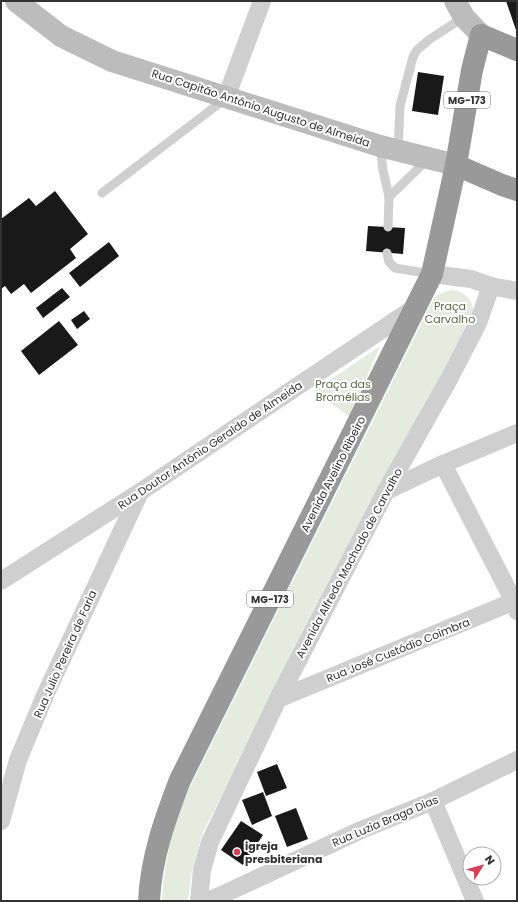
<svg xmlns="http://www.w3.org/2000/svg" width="518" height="902" viewBox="0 0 518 902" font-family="Poppins,sans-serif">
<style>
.green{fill:#e5ebde}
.building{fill:#191919}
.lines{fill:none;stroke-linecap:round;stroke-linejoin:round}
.lane{stroke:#cfcfcf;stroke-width:9}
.street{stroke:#cfcfcf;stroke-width:18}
.secondary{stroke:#bcbcbc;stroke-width:22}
.highway{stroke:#999;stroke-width:22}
.poi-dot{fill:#de3f50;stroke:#fff;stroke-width:1.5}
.labels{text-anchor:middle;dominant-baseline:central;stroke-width:4;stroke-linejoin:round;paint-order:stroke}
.shield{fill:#fff;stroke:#707070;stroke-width:1}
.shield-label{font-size:10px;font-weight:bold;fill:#323232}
.street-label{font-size:11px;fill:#323232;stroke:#fff}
.park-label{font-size:11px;fill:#576d40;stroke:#fff}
.poi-label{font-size:11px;font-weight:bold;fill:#323232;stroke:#fff;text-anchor:start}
</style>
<rect width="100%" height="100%" fill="#fff"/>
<g class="green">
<path d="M 452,290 C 465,292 471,298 474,311 L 203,832 L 191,875 L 188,901 L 162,901 L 163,883 L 171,837 L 185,797 L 434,298 L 439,294 Z"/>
<path d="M 380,346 L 350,417 L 314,391 Z"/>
</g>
<g class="building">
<path d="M 506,1 L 517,1 L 517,33 Z"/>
<path d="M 418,72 L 444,76 L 438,115 L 412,111 Z"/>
<path d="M 55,191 L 88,234 L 70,249 L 76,258 L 31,293 L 24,284 L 11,294 L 5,286 L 1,289 L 1,219 L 29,198 L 36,206 Z"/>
<path d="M 368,226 L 405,228 L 403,254 L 366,251 Z"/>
<path d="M 109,242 L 119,256 L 80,287 L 69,273 Z"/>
<path d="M 62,288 L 70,297 L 43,318 L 36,308 Z"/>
<path d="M 84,311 L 90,319 L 77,329 L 71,320 Z"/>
<path d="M 59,321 L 78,345 L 39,375 L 21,351 Z"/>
<path d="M 277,764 L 287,788 L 266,796 L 257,772 Z"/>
<path d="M 263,792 L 272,816 L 252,825 L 242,800 Z"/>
<path d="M 296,808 L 308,839 L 287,847 L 275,816 Z"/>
<path d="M 241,821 L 263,835 L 243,865 L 221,850 Z"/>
</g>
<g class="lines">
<g class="lane">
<path d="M 380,146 L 383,170 L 389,197"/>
<path d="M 398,151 L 400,106 L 413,57 L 417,50 L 430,39 L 464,17"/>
<path d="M 102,193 L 225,99"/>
<path d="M 388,227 L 389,197 L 427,160"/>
<path d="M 387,253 L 389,262 L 395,268 L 431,274"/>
</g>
<g class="street">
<path d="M 226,98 L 262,1"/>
<path d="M 432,274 L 471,279 L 491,286 L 517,291"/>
<path d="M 443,464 L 514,602 L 517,611"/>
<path d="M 386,491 L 443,464 L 517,433"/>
<path d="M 1,581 L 140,492 L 417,306"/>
<path d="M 278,699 L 517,600"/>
<path d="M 433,801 L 475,901"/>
<path d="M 1,821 L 18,760 L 46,693 L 140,492"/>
<path d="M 199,901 L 202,870 L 210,842 L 278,699 L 386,491 L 449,379 L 478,323 L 491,286"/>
<path d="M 209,901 L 361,830 L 433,801 L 517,760"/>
</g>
<g class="secondary">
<path d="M 16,1 L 61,36 L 112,61 L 380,146 L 456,165"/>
<path d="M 455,1 L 464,17 L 481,35"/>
</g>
<g class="highway">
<path d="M 456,165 L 502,185 L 517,190"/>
<path d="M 149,901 C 151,858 165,819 180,780 L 432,274 L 456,165 L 472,70 L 481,35 L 517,50"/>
</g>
</g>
<circle class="poi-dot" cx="237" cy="852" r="4"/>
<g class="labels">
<g class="shield">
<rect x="444" y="92" width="46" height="16" rx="3"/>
<rect x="247" y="591" width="46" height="16" rx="3"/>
</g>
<g class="shield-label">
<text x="467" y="100">MG-173</text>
<text x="270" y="599">MG-173</text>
</g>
<g class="street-label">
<text transform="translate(261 108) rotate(18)">Rua Capitão Antônio Augusto de Almeida</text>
<text transform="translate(210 445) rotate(-34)">Rua Doutor Antônio Geraldo de Almeida</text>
<text transform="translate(333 474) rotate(-63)">Avenida Avelino Ribeiro</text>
<text transform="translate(349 563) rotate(-62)">Avenida Alfredo Machado de Carvalho</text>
<text transform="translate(398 650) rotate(-22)">Rua José Custódio Coimbra</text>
<text transform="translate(65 654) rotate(-66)">Rua Julio Pereira de Faria</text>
<text transform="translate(385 821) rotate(-23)">Rua Luzia Braga Dias</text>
</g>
<g class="park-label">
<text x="450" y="306">Praça<tspan x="450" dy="13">Carvalho</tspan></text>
<text x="343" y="384">Praça das<tspan x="343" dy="13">Bromélias</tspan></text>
</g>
<g class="poi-label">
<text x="245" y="846">igreja<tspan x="245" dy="13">presbiteriana</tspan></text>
</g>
</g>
<rect width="518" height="902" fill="none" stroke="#323232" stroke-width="4"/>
<g transform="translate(482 866) rotate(53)"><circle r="19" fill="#ffffff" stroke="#adadad"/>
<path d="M0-3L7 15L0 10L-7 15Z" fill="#de3f50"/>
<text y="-6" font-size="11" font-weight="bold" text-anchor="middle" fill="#323232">N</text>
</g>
</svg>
